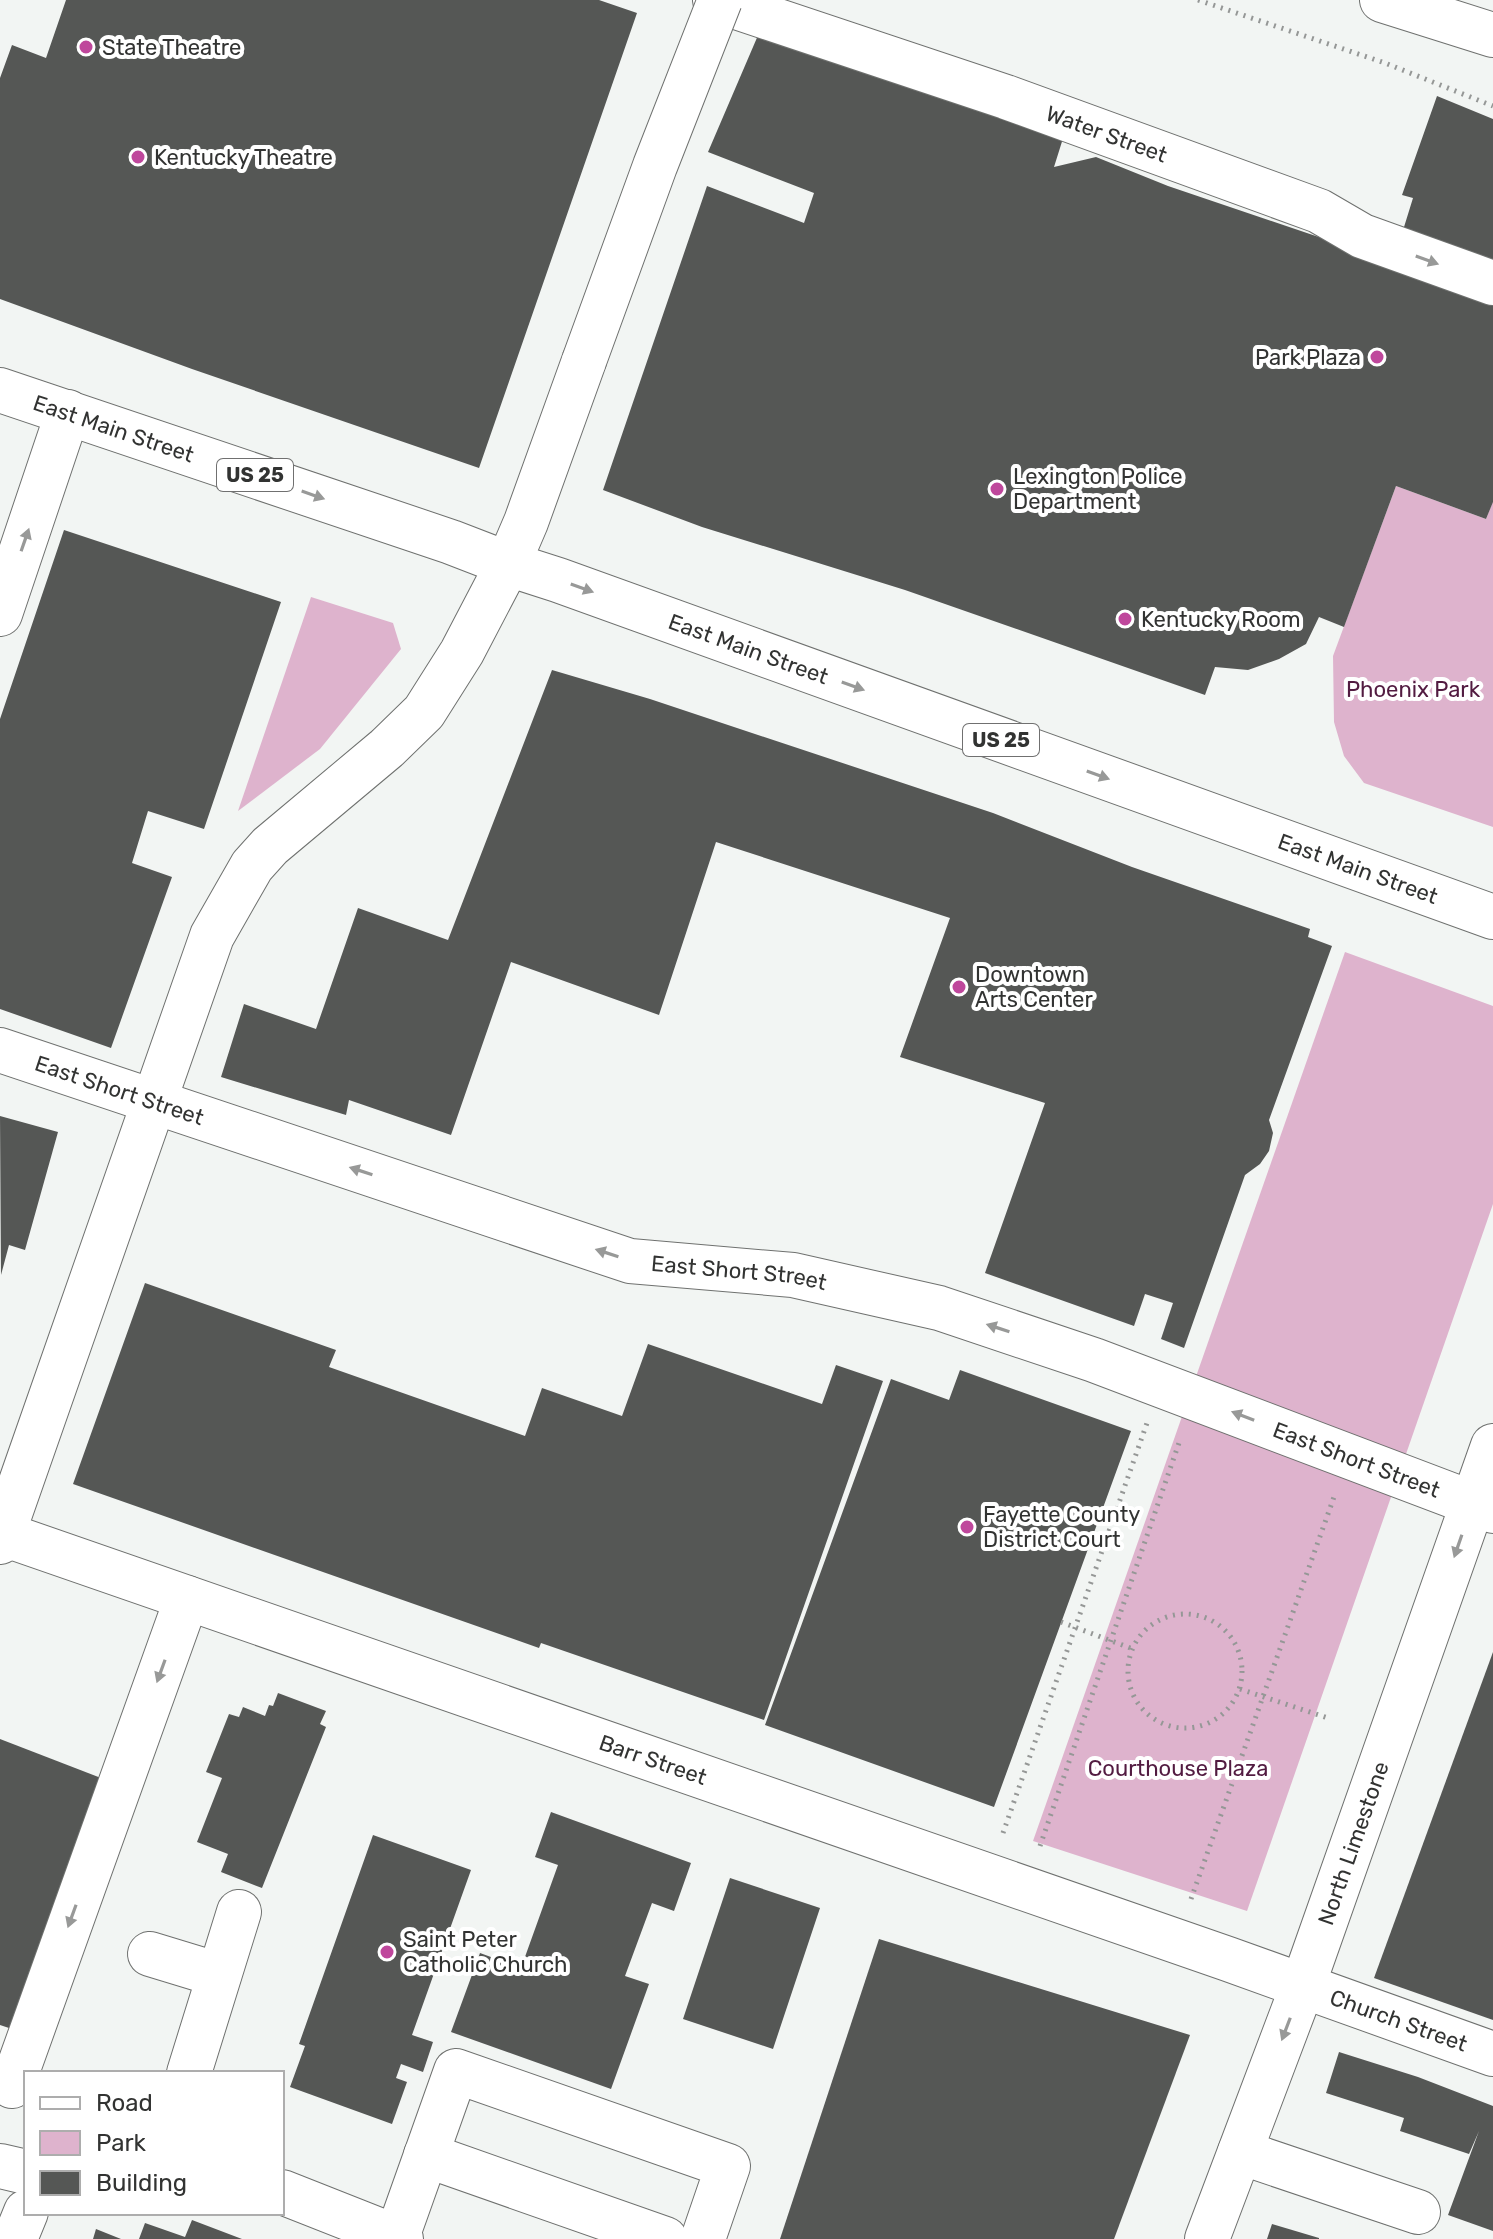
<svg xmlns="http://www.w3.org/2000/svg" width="1493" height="2239" viewBox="0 0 1493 2239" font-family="Rubik,sans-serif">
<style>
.green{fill:#deb3cd}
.building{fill:#555755}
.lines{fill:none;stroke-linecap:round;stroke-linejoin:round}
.minor-casing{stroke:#6f716f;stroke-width:46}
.major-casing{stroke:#6f716f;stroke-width:46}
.path{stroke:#959796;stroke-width:5;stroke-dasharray:2 6;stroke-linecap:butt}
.minor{stroke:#fff;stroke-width:44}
.major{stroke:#fff;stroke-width:44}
.minor-bridge-casing{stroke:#6f716f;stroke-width:46;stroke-linecap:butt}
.minor-bridge{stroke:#fff;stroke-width:44}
.oneway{fill:#989998}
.poi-dot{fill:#bf479c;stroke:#fff;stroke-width:3}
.labels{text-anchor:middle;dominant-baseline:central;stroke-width:8;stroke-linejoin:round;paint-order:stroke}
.shield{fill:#fff;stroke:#707070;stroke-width:2}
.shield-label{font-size:20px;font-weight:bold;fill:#323332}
.poi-label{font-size:22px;fill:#323332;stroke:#fff;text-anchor:start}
.street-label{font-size:22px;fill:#323332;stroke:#fff}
.park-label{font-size:22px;fill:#521b41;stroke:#fff}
</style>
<rect width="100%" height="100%" fill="#f2f5f3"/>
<g class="green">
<path d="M 1396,486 L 1486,519 L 1493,501 L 1493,827 L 1364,783 L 1344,756 L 1334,722 L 1333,656 Z"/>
<path d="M 311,597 L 393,623 L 401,649 L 320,749 L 238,811 Z"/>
<path d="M 1345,952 L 1493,1006 L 1493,1204 L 1247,1911 L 1033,1841 Z"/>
</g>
<g class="building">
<path d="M 66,0 L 599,0 L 637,13 L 479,468 L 192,369 L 0,299 L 0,78 L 12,45 L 46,58 Z"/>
<path d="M 762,26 L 1065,132 L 1054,167 L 1096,157 L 1168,186 L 1493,296 L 1493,502 L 1486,519 L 1396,486 L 1344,627 L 1319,617 L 1306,644 L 1279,659 L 1248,670 L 1215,667 L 1205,695 L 905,590 L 702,527 L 603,490 L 707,186 L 804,223 L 814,193 L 708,152 Z"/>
<path d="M 1437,96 L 1493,119 L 1493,273 L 1400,240 L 1413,198 L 1402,195 Z"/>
<path d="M 64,530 L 281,602 L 204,829 L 148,811 L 132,863 L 172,877 L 111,1048 L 0,1009 L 0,719 Z"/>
<path d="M 552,670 L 650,699 L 993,813 L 1132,867 L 1310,929 L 1308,937 L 1332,946 L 1269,1120 L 1273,1133 L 1269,1151 L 1260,1164 L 1245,1175 L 1184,1348 L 1161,1339 L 1173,1303 L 1145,1294 L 1134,1326 L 985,1273 L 1045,1103 L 900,1057 L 950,918 L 716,842 L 659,1015 L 511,962 L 451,1135 L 349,1100 L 346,1115 L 221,1077 L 244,1004 L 316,1029 L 358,908 L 448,940 Z"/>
<path d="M 0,1116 L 58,1132 L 25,1250 L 9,1245 L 1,1275 Z"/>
<path d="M 145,1283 L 336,1350 L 329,1367 L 525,1436 L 542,1388 L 622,1416 L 648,1344 L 822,1404 L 836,1365 L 883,1381 L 764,1720 L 541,1643 L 539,1648 L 73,1484 Z"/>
<path d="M 960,1370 L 1131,1431 L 994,1807 L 765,1725 L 891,1379 L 949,1400 Z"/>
<path d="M 1493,1652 L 1493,2020 L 1374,1978 Z"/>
<path d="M 278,1693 L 326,1711 L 320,1724 L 326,1727 L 262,1888 L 221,1872 L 228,1854 L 197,1842 L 222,1778 L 206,1772 L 229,1714 L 239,1717 L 243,1707 L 265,1716 L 269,1705 L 273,1706 Z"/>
<path d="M 0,1739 L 101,1778 L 9,2028 L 0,2025 Z"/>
<path d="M 551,1812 L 691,1863 L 674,1911 L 652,1903 L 625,1976 L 649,1984 L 611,2089 L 451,2032 L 480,1953 L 521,1968 L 558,1865 L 535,1857 Z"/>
<path d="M 373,1835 L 471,1870 L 412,2035 L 433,2042 L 423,2072 L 401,2064 L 396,2078 L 407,2082 L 392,2124 L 290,2087 L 305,2046 L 299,2044 Z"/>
<path d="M 730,1878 L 820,1908 L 773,2049 L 683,2019 Z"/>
<path d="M 879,1939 L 1190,2035 L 1114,2239 L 780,2239 Z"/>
<path d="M 1339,2052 L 1418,2077 L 1493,2106 L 1493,2231 L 1448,2215 L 1479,2131 L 1469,2154 L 1400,2131 L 1404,2118 L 1326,2093 Z"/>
<path d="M 192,2220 L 242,2239 L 139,2239 L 145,2223 L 185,2237 Z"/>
<path d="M 1272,2224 L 1319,2238 L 1319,2239 L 1267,2239 Z"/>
<path d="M 96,2229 L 121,2239 L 93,2239 Z"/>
</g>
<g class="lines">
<g class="minor-casing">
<g id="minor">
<path id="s1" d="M 715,0 L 1006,97 L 1319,211 L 1362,236 L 1493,283"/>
<path d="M 0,614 L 68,412"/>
<path id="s2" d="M 3,1534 L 1228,1959 L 1493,2054"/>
<path d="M 0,1542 L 212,936 L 252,866 L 270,846 L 387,748 L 424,712 L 462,652 L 508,564 L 526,522 L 584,361"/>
<path d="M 150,1954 L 219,1975"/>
<path d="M 189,2073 L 239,1912"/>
<path d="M 12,2086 L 187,1598"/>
<path d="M 1240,2152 L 1418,2212"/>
<path d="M 426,2155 L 665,2239"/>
<path d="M 0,2166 L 26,2172"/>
<path d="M 282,2192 L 401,2239"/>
<path d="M 397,2237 L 456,2071 L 728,2166 L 703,2239"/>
<path d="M 15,2239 L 26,2212"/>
</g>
</g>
<g class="major-casing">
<g id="major">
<path d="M 1382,0 L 1493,35"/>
<path id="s3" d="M 0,390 L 451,542 L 508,564 L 558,580 L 1493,917"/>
<path id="s4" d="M 0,1050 L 630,1261 L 793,1275 L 939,1308 L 1094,1360 L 1493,1511"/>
<path id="s5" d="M 1207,2239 L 1303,1985 L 1493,1446"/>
</g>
</g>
<g class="path">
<path d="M 1198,0 L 1385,63 L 1493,106"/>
<circle cx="1185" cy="1671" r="57"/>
<path d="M 1061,1622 L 1133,1649"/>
<path d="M 1240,1689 L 1328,1718"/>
<path d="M 1003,1833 L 1147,1423"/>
<path d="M 1040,1846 L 1180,1440"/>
<path d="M 1191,1899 L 1334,1497"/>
</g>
<use href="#minor" class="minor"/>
<use href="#major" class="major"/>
<g class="minor-bridge-casing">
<path id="minor-bridge" d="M 584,361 L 655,166 L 720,0"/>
</g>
<use href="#minor-bridge" class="minor-bridge"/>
</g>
<defs><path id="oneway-solid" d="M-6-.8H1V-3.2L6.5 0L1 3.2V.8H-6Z" transform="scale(2)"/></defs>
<g class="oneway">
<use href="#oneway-solid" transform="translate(1427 260) rotate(20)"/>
<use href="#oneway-solid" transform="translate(313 495) rotate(19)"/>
<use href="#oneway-solid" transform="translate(25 540) rotate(-71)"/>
<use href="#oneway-solid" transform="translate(582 588) rotate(20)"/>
<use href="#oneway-solid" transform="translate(853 686) rotate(20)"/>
<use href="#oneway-solid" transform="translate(1098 775) rotate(20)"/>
<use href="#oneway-solid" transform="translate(361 1171) rotate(-162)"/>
<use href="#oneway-solid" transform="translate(607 1253) rotate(-162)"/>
<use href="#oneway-solid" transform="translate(998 1328) rotate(-162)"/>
<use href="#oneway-solid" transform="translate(1243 1416) rotate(-159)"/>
<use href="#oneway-solid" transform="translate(1458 1546) rotate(109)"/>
<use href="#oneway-solid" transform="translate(161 1671) rotate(110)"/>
<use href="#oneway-solid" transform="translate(72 1916) rotate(110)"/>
<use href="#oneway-solid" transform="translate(1286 2029) rotate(111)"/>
</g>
<g class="poi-dot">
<circle cx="86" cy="47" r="8"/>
<circle cx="138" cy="157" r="8"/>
<circle cx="1377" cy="357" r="8"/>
<circle cx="997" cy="489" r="8"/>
<circle cx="1125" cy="619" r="8"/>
<circle cx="959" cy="987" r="8"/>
<circle cx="967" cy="1527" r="8"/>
<circle cx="387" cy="1952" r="8"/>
</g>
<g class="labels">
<g class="shield">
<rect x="217" y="459" width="76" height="32" rx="6"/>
<rect x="963" y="724" width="76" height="32" rx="6"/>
</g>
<g class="shield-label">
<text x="255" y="475">US 25</text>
<text x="1001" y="740">US 25</text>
</g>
<g class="poi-label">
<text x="102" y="47">State Theatre</text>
<text x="154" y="157">Kentucky Theatre</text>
<text x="1361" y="357" text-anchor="end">Park Plaza</text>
<text x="1013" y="476">Lexington Police<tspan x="1013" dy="25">Department</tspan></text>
<text x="1141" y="619">Kentucky Room</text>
<text x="975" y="974">Downtown<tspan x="975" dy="25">Arts Center</tspan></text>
<text x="983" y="1514">Fayette County<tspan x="983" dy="25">District Court</tspan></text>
<text x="403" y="1939">Saint Peter<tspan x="403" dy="25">Catholic Church</tspan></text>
</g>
<g class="street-label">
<text stroke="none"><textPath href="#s1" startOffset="414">Water Street</textPath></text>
<text stroke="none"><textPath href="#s3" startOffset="120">East Main Street</textPath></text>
<text stroke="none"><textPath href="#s3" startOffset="792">East Main Street</textPath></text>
<text stroke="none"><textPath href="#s3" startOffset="1440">East Main Street</textPath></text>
<text stroke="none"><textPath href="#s4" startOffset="126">East Short Street</textPath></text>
<text stroke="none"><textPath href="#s4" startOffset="774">East Short Street</textPath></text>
<text stroke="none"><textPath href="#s4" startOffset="1422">East Short Street</textPath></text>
<text stroke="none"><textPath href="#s2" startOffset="688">Barr Street</textPath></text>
<text stroke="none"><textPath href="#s5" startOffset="422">North Limestone</textPath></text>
<text stroke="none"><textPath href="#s2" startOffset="1478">Church Street</textPath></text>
</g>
<g class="park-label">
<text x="1413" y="689">Phoenix Park</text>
<text x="1178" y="1768">Courthouse Plaza</text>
</g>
</g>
<rect x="24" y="2071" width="260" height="144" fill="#ffffff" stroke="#adadad" stroke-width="2"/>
<rect x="40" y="2097" width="40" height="12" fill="#ffffff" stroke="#adadad" stroke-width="2"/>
<text x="96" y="2111" font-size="24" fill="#323332">Road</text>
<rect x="40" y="2131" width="40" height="24" fill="#deb3cd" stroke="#adadad" stroke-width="2"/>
<text x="96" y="2151" font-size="24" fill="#323332">Park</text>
<rect x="40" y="2171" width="40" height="24" fill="#555755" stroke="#adadad" stroke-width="2"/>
<text x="96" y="2191" font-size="24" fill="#323332">Building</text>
</svg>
